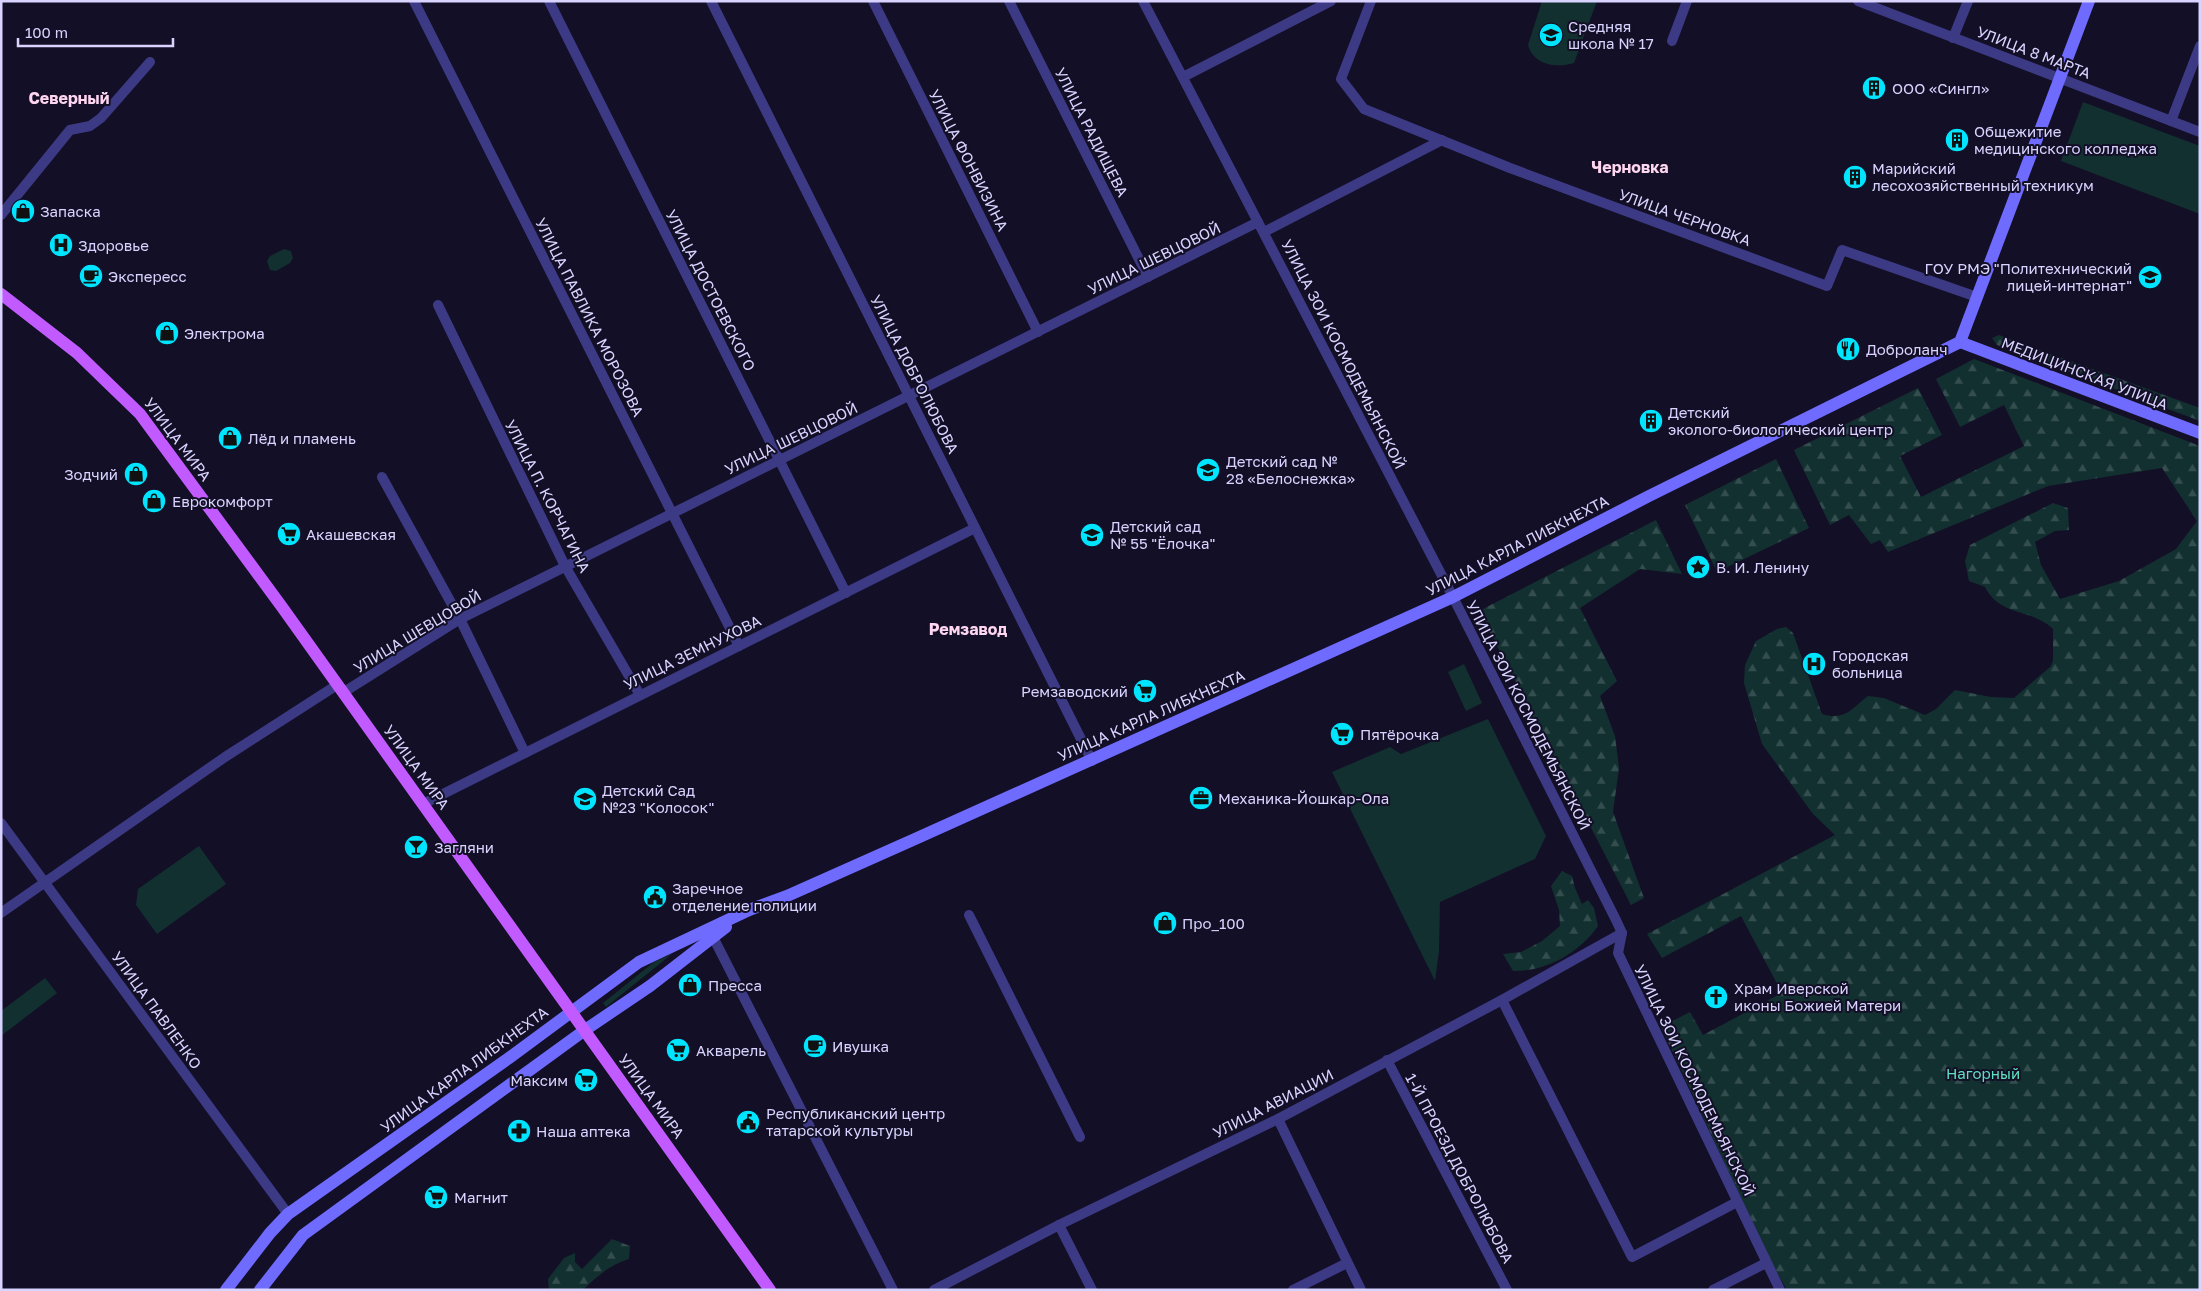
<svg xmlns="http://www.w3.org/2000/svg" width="2201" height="1291" viewBox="0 0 2201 1291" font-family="'Golos Text',sans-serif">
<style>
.green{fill:#12302f}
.forest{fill:url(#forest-firs)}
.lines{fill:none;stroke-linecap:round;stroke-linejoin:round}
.minor{stroke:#3d3a85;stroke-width:10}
.secondary{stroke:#6f6bff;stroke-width:12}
.primary{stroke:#c25bff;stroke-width:12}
.labels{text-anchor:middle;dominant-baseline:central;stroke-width:4;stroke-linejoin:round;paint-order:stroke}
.poi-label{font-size:15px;fill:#d9d4ff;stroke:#130f26;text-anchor:start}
.street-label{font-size:15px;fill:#d9d4ff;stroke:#130f26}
.park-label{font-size:15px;fill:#5fe0c0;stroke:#130f26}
.neighbourhood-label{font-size:16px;font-weight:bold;fill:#ffd6f0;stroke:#130f26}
</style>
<defs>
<pattern id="forest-firs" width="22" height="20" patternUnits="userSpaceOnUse" patternTransform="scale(1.25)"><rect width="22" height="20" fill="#12302f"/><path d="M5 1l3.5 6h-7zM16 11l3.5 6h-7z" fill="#344d4e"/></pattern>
</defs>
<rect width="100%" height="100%" fill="#130f26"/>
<g class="green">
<path d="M 1542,1 L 1597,1 L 1574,63 C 1557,68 1534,66 1528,45 Z"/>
<path d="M 2083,102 L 2200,146 L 2200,214 L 2061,161 Z"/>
<path d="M 284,249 L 291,251 L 293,258 L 290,263 L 276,271 L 270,270 L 267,261 L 270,256 Z"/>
<path d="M 1464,664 L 1482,703 L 1466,711 L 1448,672 Z"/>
<path d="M 1488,719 L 1546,836 L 1535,859 L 1440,902 L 1439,951 L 1435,981 L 1332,772 L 1390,747 L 1401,754 Z"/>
<path d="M 199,846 L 226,884 L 157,934 L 136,905 L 138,889 Z"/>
<path d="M 672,954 L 606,1007 L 603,1003 L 654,962 Z"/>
<path d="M 45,978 L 57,993 L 1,1036 L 1,1011 Z"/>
</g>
<g class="forest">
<path d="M 1999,335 L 2200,408 L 2200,421 L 1997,345 L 1992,338 Z"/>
<path d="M 1974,359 L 2200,446 L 2200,1290 L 1787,1290 L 1771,1262 L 1661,1027 L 1690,1012 L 1703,1035 L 1782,993 L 1741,916 L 1662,958 L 1647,934 L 1835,835 L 1813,814 L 1762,744 L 1744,683 L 1745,665 L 1756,641 L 1777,629 L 1786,627 L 1793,633 L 1822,714 C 1845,721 1851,709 1868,696 L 1884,698 L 1925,715 L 1936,709 L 1955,690 L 1991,697 L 2014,698 L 2050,667 L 2053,661 L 2053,629 C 2031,608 2000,617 1985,587 L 1969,581 L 1965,561 L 1970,545 L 2053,503 L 2068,508 L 2069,530 L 2055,531 L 2035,542 L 2041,565 L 2060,599 L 2119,581 L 2176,549 L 2197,521 L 2162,468 L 2048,486 L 1888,552 L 1880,540 L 1871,544 L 1849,515 L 1830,525 L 1794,450 L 1918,388 L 1942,435 L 1900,456 L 1921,497 L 2024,446 L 2004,405 L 1960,427 L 1936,379 Z"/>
<path d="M 1776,459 L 1809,528 L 1717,572 L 1685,505 Z"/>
<path d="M 1656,520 L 1682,574 L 1640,569 L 1580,608 L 1617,681 L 1600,696 L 1615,736 L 1619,768 L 1613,812 L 1644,898 L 1631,905 L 1479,611 Z"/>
<path d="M 1562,871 L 1572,876 L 1575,888 L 1582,904 L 1588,900 L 1594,908 L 1598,926 C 1580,952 1546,972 1513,971 L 1503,954 L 1521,952 L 1542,941 L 1560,926 L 1559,910 L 1551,886 Z"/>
<path d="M 612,1239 L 630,1246 L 629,1259 C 610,1265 597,1276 583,1290 L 549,1290 L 548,1279 L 564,1258 L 575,1253 L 575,1262 L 582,1269 Z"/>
</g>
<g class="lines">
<g class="minor">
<path d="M 414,1 L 739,646"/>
<path d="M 549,1 L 846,593"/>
<path d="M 711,1 L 1092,761"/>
<path d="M 873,1 L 1038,332"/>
<path d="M 1009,1 L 1148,277"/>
<path d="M 1143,1 L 1453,597 L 1616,920 L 1622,933 L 1618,953 L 1780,1290"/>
<path d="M 1371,1 L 1341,79 L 1364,109 L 1510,168 L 1827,286 L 1842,250 L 1977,297"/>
<path d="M 1858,1 L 2200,132"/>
<path d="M 1953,38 L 1968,1"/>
<path d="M 1672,41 L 1687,1"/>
<path d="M 1183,77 L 1331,1"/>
<path d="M 2171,121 L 2200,46"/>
<path d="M 1,215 L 70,130 L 90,126 L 101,118 L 150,62"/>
<path d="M 1264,232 L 1442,140"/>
<path d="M 438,305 L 565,566 L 640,695"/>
<path d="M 382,477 L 460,619 L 525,753"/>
<path d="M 344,692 L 460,619 L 1258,222"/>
<path d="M 423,804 L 975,528"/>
<path d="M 1,823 L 288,1214"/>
<path d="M 1,913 L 225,757 L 337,685"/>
<path d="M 969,915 L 1080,1137"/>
<path d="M 713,937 L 893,1290"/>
<path d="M 1502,1000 L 1632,1257 L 1737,1202"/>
<path d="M 1387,1060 L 1507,1290"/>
<path d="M 1278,1119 L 1361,1290"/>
<path d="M 1059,1225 L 1092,1290"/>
<path d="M 934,1290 L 1059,1225 L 1278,1119 L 1502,1000 L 1622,933"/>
<path d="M 1293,1290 L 1347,1263"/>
<path d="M 1713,1290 L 1766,1263"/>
</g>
<g class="secondary">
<path d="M 1960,342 L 2200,433"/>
<path d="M 226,1290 L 270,1233 L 288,1214 L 509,1058 L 639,962 L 749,910 L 787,896 L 915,839 L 1453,597 L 1649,496 L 1960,342 L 2089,1"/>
<path d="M 260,1290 L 303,1235 L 585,1030 L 650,986 L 726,927"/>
</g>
<path class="primary" d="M 1,294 L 77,353 L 140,414 L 282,607 L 770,1290"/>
</g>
<defs>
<g id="school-disc" transform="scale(1.25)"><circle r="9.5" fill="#00e5ff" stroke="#130f26"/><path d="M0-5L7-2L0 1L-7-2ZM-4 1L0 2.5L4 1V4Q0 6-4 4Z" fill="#111"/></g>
<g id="building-disc" transform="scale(1.25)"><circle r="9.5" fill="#00e5ff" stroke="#130f26"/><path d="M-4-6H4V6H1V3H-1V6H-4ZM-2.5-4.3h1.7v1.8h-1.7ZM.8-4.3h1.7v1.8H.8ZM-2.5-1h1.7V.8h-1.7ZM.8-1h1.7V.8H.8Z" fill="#111"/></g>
<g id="shop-disc" transform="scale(1.25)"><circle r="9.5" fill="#00e5ff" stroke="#130f26"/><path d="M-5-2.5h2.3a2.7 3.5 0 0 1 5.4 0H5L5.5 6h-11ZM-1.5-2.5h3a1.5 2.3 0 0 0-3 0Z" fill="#111"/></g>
<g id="hospital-disc" transform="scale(1.25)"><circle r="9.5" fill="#00e5ff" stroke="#130f26"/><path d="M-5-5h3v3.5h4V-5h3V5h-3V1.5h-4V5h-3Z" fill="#111"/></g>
<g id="cafe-disc" transform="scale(1.25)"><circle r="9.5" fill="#00e5ff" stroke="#130f26"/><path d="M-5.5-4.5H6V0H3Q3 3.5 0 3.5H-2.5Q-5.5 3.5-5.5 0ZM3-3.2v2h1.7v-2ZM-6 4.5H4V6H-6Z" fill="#111"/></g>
<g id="restaurant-disc" transform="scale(1.25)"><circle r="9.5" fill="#00e5ff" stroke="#130f26"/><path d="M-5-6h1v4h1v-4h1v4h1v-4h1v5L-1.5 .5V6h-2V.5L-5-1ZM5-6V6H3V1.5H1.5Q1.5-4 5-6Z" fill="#111"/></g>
<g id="supermarket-disc" transform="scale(1.25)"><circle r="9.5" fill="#00e5ff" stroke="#130f26"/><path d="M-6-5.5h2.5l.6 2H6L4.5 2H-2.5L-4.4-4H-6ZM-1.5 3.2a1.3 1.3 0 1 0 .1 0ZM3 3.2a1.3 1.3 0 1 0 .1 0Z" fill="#111"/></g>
<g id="sight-disc" transform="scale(1.25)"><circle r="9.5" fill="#00e5ff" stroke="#130f26"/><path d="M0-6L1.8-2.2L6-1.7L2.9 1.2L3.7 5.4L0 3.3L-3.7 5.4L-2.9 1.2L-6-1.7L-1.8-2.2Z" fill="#111"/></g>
<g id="office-disc" transform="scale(1.25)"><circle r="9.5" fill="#00e5ff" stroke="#130f26"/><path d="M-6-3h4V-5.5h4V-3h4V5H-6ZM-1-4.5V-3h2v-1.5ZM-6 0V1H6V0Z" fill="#111"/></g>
<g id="bar-disc" transform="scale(1.25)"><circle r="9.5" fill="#00e5ff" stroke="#130f26"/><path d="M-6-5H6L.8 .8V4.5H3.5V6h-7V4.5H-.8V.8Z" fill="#111"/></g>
<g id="civic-disc" transform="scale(1.25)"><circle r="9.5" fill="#00e5ff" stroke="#130f26"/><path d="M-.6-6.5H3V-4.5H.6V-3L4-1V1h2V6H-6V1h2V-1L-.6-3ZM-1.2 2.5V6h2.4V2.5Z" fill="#111"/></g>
<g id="church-disc" transform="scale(1.25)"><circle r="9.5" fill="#00e5ff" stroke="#130f26"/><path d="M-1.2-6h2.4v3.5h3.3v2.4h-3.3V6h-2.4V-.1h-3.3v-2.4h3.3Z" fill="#111"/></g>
<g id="pharmacy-disc" transform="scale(1.25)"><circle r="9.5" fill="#00e5ff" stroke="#130f26"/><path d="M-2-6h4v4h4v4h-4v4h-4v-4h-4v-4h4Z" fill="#111"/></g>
</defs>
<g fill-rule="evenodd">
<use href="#school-disc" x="1551" y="35"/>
<use href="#building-disc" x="1874" y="88"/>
<use href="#building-disc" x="1957" y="140"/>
<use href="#building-disc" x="1855" y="177"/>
<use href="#shop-disc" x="23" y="211"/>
<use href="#hospital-disc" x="61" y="245"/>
<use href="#cafe-disc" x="91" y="276"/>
<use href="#school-disc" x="2150" y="277"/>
<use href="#shop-disc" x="167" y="333"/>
<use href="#restaurant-disc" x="1848" y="349"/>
<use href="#building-disc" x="1651" y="421"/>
<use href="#shop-disc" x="230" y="438"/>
<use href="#school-disc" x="1208" y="470"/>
<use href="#shop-disc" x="136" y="474"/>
<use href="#shop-disc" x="154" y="501"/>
<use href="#supermarket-disc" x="289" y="534"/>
<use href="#school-disc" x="1092" y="535"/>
<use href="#sight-disc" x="1698" y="567"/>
<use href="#hospital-disc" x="1814" y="664"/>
<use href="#supermarket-disc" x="1145" y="691"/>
<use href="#supermarket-disc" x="1342" y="734"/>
<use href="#office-disc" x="1201" y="798"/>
<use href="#school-disc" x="585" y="799"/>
<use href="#bar-disc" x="416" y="847"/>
<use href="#civic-disc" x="655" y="897"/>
<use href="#shop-disc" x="1165" y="923"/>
<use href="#shop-disc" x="690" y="985"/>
<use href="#church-disc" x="1716" y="997"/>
<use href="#cafe-disc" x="815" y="1046"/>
<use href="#supermarket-disc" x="678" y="1050"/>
<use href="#supermarket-disc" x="586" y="1080"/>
<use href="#civic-disc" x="748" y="1122"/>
<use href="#pharmacy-disc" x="519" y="1131"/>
<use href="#supermarket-disc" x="436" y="1197"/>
</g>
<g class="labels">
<g class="poi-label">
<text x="1568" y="26">Средняя<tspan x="1568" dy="17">школа № 17</tspan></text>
<text x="1892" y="88">ООО «Сингл»</text>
<text x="1974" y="131">Общежитие<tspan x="1974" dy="17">медицинского колледжа</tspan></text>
<text x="1872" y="168">Марийский<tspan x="1872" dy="17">лесохозяйственный техникум</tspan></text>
<text x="40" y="211">Запаска</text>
<text x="78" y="245">Здоровье</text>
<text x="2132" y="268" text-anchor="end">ГОУ РМЭ "Политехнический<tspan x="2132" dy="17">лицей-интернат"</tspan></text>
<text x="108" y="276">Экспересс</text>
<text x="184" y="333">Электрома</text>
<text x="1866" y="349">Доброланч</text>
<text x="1668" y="412">Детский<tspan x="1668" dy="17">эколого-биологический центр</tspan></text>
<text x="248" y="438">Лёд и пламень</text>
<text x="1226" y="461">Детский сад №<tspan x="1226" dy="17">28 «Белоснежка»</tspan></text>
<text x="118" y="474" text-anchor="end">Зодчий</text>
<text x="172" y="501">Еврокомфорт</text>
<text x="1110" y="526">Детский сад<tspan x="1110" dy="17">№ 55 "Ёлочка"</tspan></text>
<text x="306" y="534">Акашевская</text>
<text x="1716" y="567">В. И. Ленину</text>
<text x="1832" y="655">Городская<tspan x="1832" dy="17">больница</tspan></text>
<text x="1128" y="691" text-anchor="end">Ремзаводский</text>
<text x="1360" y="734">Пятёрочка</text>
<text x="602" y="790">Детский Сад<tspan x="602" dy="17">№23 "Колосок"</tspan></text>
<text x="1218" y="798">Механика-Йошкар-Ола</text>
<text x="434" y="847">Загляни</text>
<text x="672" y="888">Заречное<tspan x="672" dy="17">отделение полиции</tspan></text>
<text x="1182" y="923">Про_100</text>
<text x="708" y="985">Пресса</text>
<text x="1734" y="988">Храм Иверской<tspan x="1734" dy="17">иконы Божией Матери</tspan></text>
<text x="832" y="1046">Ивушка</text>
<text x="696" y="1050">Акварель</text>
<text x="568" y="1080" text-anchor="end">Максим</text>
<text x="766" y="1113">Республиканский центр<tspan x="766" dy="17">татарской культуры</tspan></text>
<text x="536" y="1131">Наша аптека</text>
<text x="454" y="1197">Магнит</text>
</g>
<g class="street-label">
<text transform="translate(2034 52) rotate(21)">УЛИЦА 8 МАРТА</text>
<text transform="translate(1092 132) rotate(63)">УЛИЦА РАДИЩЕВА</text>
<text transform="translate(969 160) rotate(63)">УЛИЦА ФОНВИЗИНА</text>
<text transform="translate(1685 217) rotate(20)">УЛИЦА ЧЕРНОВКА</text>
<text transform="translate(1154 258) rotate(-26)">УЛИЦА ШЕВЦОВОЙ</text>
<text transform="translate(711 290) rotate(63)">УЛИЦА ДОСТОЕВСКОГО</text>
<text transform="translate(590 317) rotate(63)">УЛИЦА ПАВЛИКА МОРОЗОВА</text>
<text transform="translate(1344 354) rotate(63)">УЛИЦА ЗОИ КОСМОДЕМЬЯНСКОЙ</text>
<text transform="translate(2085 373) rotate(21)">МЕДИЦИНСКАЯ УЛИЦА</text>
<text transform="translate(915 374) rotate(63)">УЛИЦА ДОБРОЛЮБОВА</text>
<text transform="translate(791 438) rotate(-26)">УЛИЦА ШЕВЦОВОЙ</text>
<text transform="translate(178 439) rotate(53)">УЛИЦА МИРА</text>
<text transform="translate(548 496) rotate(63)">УЛИЦА П. КОРЧАГИНА</text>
<text transform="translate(1517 545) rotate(-27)">УЛИЦА КАРЛА ЛИБКНЕХТА</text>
<text transform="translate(417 631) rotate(-31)">УЛИЦА ШЕВЦОВОЙ</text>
<text transform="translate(692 652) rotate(-26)">УЛИЦА ЗЕМНУХОВА</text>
<text transform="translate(1151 715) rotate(-24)">УЛИЦА КАРЛА ЛИБКНЕХТА</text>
<text transform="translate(1529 715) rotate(63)">УЛИЦА ЗОИ КОСМОДЕМЬЯНСКОЙ</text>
<text transform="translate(417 767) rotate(54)">УЛИЦА МИРА</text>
<text transform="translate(157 1010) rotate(54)">УЛИЦА ПАВЛЕНКО</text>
<text transform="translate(464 1069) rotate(-36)">УЛИЦА КАРЛА ЛИБКНЕХТА</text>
<text transform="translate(1695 1080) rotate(64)">УЛИЦА ЗОИ КОСМОДЕМЬЯНСКОЙ</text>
<text transform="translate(652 1096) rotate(54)">УЛИЦА МИРА</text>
<text transform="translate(1273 1103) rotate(-27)">УЛИЦА АВИАЦИИ</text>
<text transform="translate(1460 1168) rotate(62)">1-Й ПРОЕЗД ДОБРОЛЮБОВА</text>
</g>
<g class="park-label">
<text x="1983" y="1073">Нагорный</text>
</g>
<g class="neighbourhood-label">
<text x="69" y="98">Северный</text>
<text x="1630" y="167">Черновка</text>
<text x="968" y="629">Ремзавод</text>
</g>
</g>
<rect width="2201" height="1291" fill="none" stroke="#d9d4ff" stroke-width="5"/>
<path d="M18 38v8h155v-8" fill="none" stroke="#d9d4ff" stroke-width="2.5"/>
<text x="25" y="38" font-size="15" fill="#d9d4ff" stroke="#130f26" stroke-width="4" paint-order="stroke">100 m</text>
</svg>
